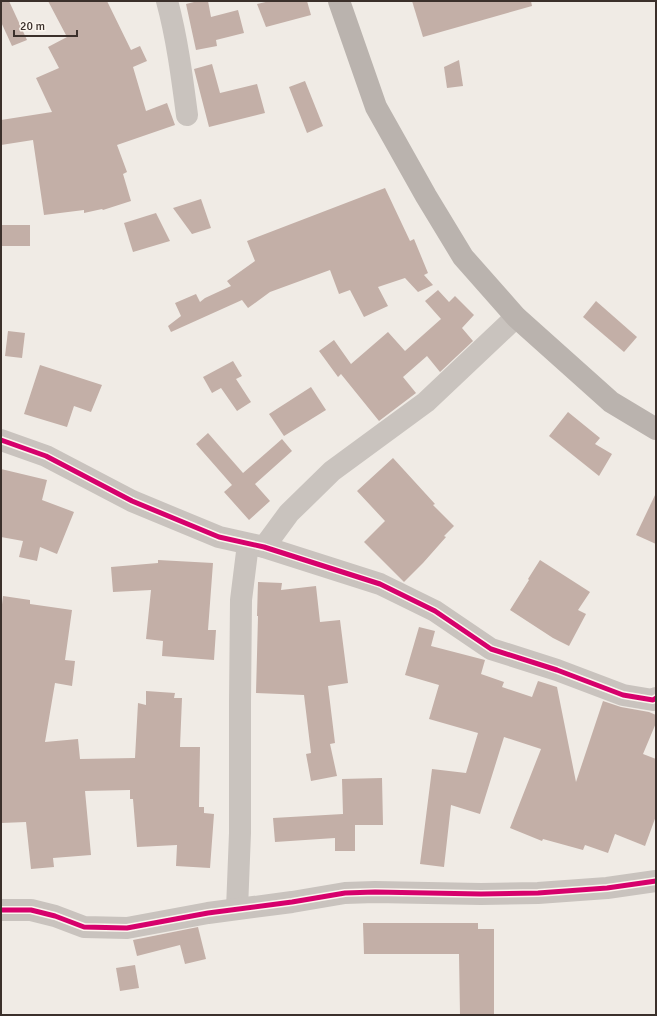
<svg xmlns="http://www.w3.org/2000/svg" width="657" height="1016" viewBox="0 0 657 1016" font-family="Signika,sans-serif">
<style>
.building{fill:#c3afa7}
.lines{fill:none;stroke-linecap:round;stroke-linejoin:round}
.street{stroke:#c9c3be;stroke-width:22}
.secondary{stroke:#bab3ae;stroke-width:22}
.cycleway-casing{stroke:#fbf5ee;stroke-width:8}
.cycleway{stroke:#d6006c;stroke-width:5}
</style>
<rect width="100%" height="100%" fill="#f0ebe5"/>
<g class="building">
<path d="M 1,1 L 9,1 L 27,40 L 12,46 L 1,22 Z"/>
<path d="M 48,1 L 107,1 L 131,50 L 140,46 L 147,61 L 133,67 L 146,111 L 167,103 L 175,125 L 117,145 L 127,172 L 123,174 L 131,201 L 103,210 L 102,209 L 84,213 L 84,210 L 44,215 L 33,140 L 1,145 L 1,120 L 52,112 L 36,78 L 59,68 L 48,47 L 67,37 Z"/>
<path d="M 198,1 L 208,1 L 211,17 L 238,10 L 244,33 L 216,40 L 217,46 L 196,50 L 186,4 Z"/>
<path d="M 270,1 L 307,1 L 311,15 L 266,27 L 257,4 Z"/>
<path d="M 412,1 L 531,1 L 532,6 L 423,37 Z"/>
<path d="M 459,60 L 463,86 L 447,88 L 444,67 Z"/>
<path d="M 212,64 L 220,93 L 257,84 L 265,113 L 209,127 L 194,69 Z"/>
<path d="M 305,81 L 323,126 L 307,133 L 289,87 Z"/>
<path d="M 385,188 L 410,241 L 414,239 L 428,273 L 424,275 L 433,285 L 418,292 L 405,278 L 378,287 L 388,306 L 364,317 L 350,290 L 339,294 L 330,270 L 270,292 L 248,308 L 242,300 L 171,332 L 168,326 L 181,316 L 175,303 L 196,294 L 200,302 L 205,298 L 231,286 L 227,281 L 255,261 L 247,241 Z"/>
<path d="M 201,199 L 211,228 L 192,234 L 173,208 Z"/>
<path d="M 156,213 L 170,241 L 133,252 L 124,223 Z"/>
<rect x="1" y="225" width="29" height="21"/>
<path d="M 438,290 L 449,302 L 455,296 L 474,315 L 462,328 L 473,341 L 440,372 L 427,356 L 403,377 L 416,393 L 379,421 L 341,374 L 338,377 L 319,351 L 334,340 L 351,364 L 388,332 L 405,351 L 441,319 L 425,301 Z"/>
<path d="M 596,301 L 637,337 L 624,352 L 583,317 Z"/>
<path d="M 8,331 L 25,333 L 22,358 L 5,356 Z"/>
<path d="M 233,361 L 242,376 L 236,379 L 251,402 L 237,411 L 221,388 L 212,393 L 203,377 Z"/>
<path d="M 40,365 L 102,385 L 91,412 L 74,406 L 67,427 L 24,414 Z"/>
<path d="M 311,387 L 326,410 L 284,436 L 269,414 Z"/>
<path d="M 568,412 L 600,438 L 595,444 L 612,454 L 599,476 L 549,436 Z"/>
<path d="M 208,433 L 243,473 L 282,439 L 292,451 L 255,484 L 270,501 L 249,520 L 224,492 L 232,485 L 196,444 Z"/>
<path d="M 393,458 L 435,504 L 433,505 L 454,526 L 444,536 L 446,537 L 423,563 L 404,582 L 364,542 L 385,521 L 357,491 Z"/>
<path d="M 1,469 L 47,480 L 42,500 L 74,512 L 57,554 L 40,547 L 37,561 L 19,557 L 23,541 L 1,537 Z"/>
<path d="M 656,493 L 656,544 L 636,535 Z"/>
<path d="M 158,560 L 213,563 L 208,630 L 216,630 L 214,660 L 162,656 L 163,641 L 146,639 L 151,590 L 113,592 L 111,567 L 158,563 Z"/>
<path d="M 540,560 L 590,592 L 578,610 L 586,614 L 569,646 L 553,638 L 510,610 L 529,580 L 528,579 Z"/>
<path d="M 258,582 L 282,583 L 281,590 L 316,586 L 320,622 L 340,620 L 348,683 L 328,686 L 335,743 L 330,744 L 337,776 L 311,781 L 306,754 L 311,753 L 304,695 L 256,693 L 258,616 L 257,616 Z"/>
<path d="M 3,596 L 30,600 L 30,604 L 72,610 L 65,660 L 75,661 L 72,686 L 55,683 L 45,742 L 78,739 L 80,759 L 135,758 L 138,703 L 146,705 L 146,691 L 175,693 L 174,698 L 182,698 L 180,747 L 200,747 L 199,807 L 204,807 L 204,813 L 214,814 L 210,868 L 176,866 L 177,845 L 137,847 L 133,799 L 130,799 L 130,790 L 85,791 L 91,855 L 53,858 L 54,867 L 31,869 L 26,822 L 1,823 L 1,613 Z"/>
<path d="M 419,627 L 435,631 L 431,646 L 485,660 L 481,674 L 504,682 L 502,687 L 532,697 L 538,681 L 557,687 L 576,782 L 603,701 L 621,707 L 649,712 L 656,715 L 656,723 L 643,754 L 656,759 L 656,816 L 645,846 L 615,834 L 608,853 L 585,845 L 583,850 L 543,839 L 542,841 L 510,828 L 541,749 L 504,737 L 480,814 L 451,805 L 444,867 L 420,864 L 432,769 L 466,773 L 478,733 L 429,719 L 439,685 L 405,675 Z"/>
<path d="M 382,778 L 383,825 L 355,825 L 355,851 L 335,851 L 335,838 L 275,842 L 273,818 L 343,814 L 342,779 Z"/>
<path d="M 363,923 L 478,923 L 478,929 L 494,929 L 494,1015 L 460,1015 L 459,954 L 364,954 Z"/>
<path d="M 198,927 L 206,959 L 185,964 L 180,945 L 137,956 L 133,940 Z"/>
<path d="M 135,965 L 139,988 L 120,991 L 116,968 Z"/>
</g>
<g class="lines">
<g class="street">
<path d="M 167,1 C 177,38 182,77 187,115"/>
<path d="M 1,440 L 46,456 L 132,501 L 219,537 L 264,547 L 380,584 L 435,611 L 491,649 L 557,670 L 623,695 L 653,700 L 656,698"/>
<path d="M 264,547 L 289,513 L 332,471 L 426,402 L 516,317"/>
<path d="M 237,909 L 240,833 L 240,702 L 241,600 L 248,544"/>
<path d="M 1,910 L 31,910 L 55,916 L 84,927 L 127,928 L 208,913 L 292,902 L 345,893 L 375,892 L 481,894 L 538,893 L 607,888 L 656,881"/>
</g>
<path class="secondary" d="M 339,1 L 376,107 L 426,196 L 463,257 L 516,317 L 611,402 L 656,429"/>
<g class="cycleway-casing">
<g id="cycleway">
<path d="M 1,440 L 46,456 L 132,501 L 219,537 L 264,547 L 380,584 L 435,611 L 491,649 L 557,670 L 623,695 L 653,700 L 656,698"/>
<path d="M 1,910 L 31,910 L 55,916 L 84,927 L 127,928 L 208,913 L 292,902 L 345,893 L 375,892 L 481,894 L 538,893 L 607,888 L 656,881"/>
</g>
</g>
<use href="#cycleway" class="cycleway"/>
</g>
<rect width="657" height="1016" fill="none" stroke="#3b302b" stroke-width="4"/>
<path d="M14 30v6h63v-6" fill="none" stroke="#3b302b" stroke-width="2"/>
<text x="20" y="30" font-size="12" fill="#3b302b" stroke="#fbf5ee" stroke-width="3" paint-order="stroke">20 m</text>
</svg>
